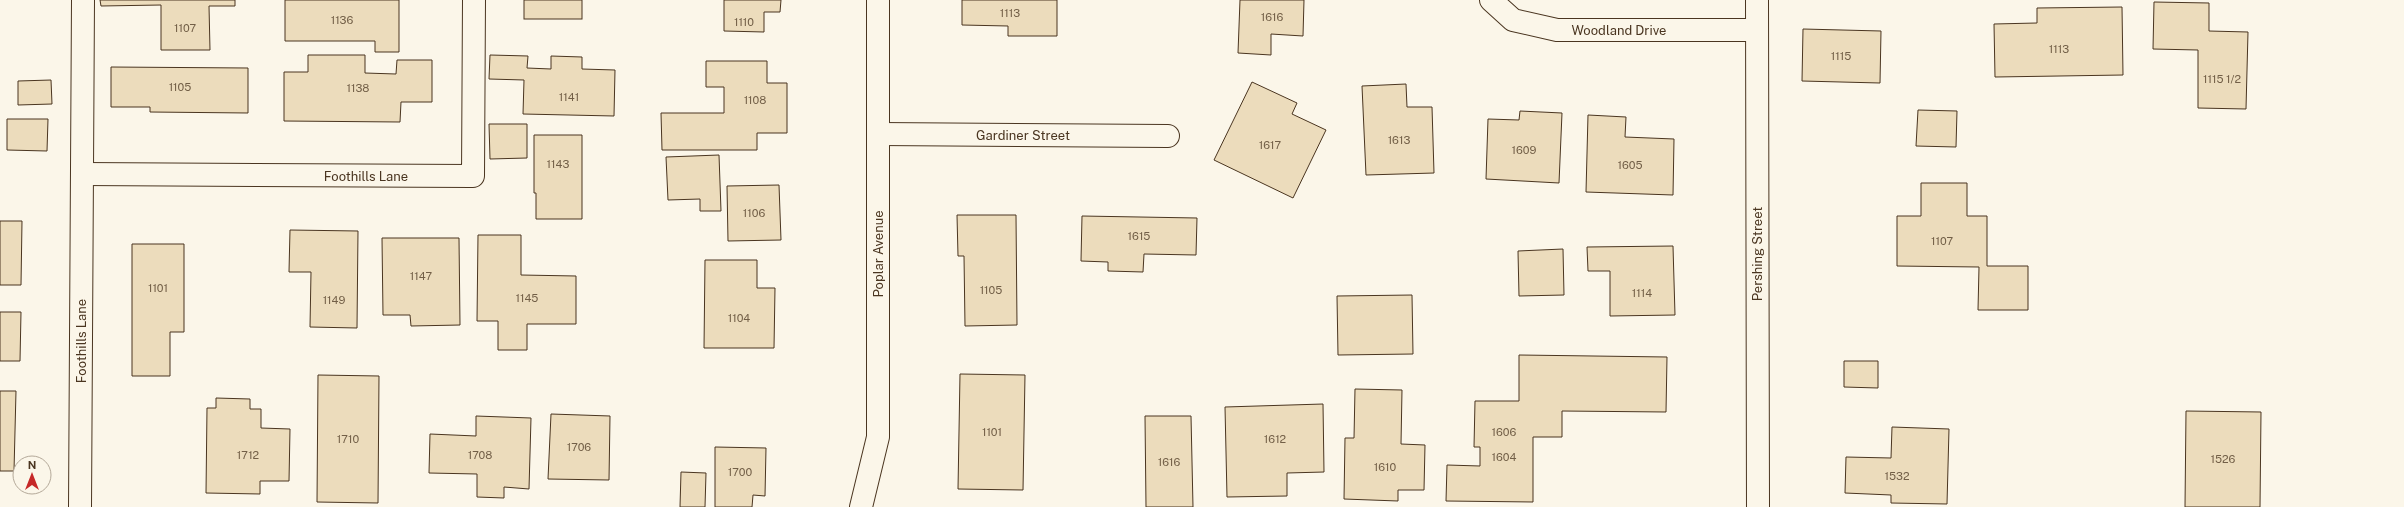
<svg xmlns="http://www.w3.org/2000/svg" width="2404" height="507" viewBox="0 0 2404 507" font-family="'Public Sans',sans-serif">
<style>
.building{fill:#ecdcbc;stroke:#4a3520}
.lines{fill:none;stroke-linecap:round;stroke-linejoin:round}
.minor-casing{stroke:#4a3520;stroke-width:24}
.minor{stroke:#fbf6e9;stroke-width:22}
.labels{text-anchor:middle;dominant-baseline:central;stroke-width:3;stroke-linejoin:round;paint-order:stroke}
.number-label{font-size:11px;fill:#725f47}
.street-label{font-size:13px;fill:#4a3520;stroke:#fbf6e9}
</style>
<rect width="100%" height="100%" fill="#fbf6e9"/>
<g class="building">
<path d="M 100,0 L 235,0 L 235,6 L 209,6 L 210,50 L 161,50 L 161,5 L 101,6 Z"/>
<path d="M 285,0 L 399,0 L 399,52 L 375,52 L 375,41 L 285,41 Z"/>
<rect x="524" y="0" width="58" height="19"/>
<path d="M 724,0 L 781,0 L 780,12 L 764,12 L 764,32 L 724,31 Z"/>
<path d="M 962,0 L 1057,0 L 1057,36 L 1008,36 L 1008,26 L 962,25 Z"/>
<path d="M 1240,0 L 1304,0 L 1303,36 L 1271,34 L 1271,55 L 1238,53 Z"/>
<path d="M 2154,2 L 2209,3 L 2209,31 L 2248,32 L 2246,109 L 2198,108 L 2198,50 L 2153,49 Z"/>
<path d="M 2122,7 L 2123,75 L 1995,77 L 1994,24 L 2037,23 L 2037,8 Z"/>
<path d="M 1803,29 L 1881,31 L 1880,83 L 1802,81 Z"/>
<path d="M 308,55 L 365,55 L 365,73 L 396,74 L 397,60 L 432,60 L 432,102 L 401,102 L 400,122 L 284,121 L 284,72 L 308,72 Z"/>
<path d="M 490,55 L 528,56 L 527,68 L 551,69 L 551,56 L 582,57 L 582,69 L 615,70 L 614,116 L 523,114 L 524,80 L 489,79 Z"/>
<path d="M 706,61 L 767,61 L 767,83 L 787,83 L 787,133 L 757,133 L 757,150 L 662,150 L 661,113 L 724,113 L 724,87 L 706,87 Z"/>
<path d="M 111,67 L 248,68 L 248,113 L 150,112 L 150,107 L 111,107 Z"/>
<path d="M 51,80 L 52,104 L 18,105 L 18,81 Z"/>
<path d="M 1252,82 L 1297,103 L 1292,114 L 1326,130 L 1293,198 L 1214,160 Z"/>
<path d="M 1406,84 L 1407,107 L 1432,107 L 1434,173 L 1366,175 L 1362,86 Z"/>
<path d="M 1918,110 L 1957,111 L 1956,147 L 1916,146 Z"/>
<path d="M 1520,111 L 1562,113 L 1559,183 L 1486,179 L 1488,119 L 1519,120 Z"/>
<path d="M 1588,115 L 1626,117 L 1625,137 L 1674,139 L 1673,195 L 1586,192 Z"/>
<path d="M 7,119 L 48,119 L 47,151 L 7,150 Z"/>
<path d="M 489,124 L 527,124 L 527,158 L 490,159 Z"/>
<path d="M 534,135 L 582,135 L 582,219 L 536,219 L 536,193 L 534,193 Z"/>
<path d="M 719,155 L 721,211 L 700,211 L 700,199 L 668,200 L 666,157 Z"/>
<path d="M 1921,183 L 1967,183 L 1967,216 L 1987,216 L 1987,266 L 2028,266 L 2028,310 L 1978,310 L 1979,267 L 1897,266 L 1897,216 L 1921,216 Z"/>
<path d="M 779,185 L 781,240 L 728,241 L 727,186 Z"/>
<path d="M 957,215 L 1016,215 L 1017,325 L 965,326 L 964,256 L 958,256 Z"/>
<path d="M 1082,216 L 1197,218 L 1196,255 L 1144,254 L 1143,272 L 1108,271 L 1108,262 L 1081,261 Z"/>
<path d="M 0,221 L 22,221 L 21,285 L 0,285 Z"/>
<path d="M 290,230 L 358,231 L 357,328 L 310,327 L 311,272 L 289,272 Z"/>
<path d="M 478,235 L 521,235 L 521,275 L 576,276 L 576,324 L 527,324 L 527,350 L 498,350 L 498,321 L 477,321 Z"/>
<path d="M 382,238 L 459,238 L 460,325 L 411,326 L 410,315 L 383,315 Z"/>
<path d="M 132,244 L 184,244 L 184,332 L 170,332 L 170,376 L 132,376 Z"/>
<path d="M 1673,246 L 1675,315 L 1610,316 L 1610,271 L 1588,271 L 1587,247 Z"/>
<path d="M 1563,249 L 1564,295 L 1519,296 L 1518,251 Z"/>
<path d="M 705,260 L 757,260 L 757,288 L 775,288 L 774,348 L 704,348 Z"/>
<path d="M 1412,295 L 1413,354 L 1338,355 L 1337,296 Z"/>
<path d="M 0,312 L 21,312 L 20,361 L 0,361 Z"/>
<path d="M 1519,355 L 1667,357 L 1666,412 L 1562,411 L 1562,437 L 1533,437 L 1533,502 L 1446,501 L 1447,465 L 1480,466 L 1480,447 L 1474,447 L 1475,401 L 1519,401 Z"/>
<path d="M 1844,361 L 1878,361 L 1878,388 L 1844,387 Z"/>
<path d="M 960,374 L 1025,375 L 1023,490 L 958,489 Z"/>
<path d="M 318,375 L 379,376 L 378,503 L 317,502 Z"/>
<path d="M 1355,389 L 1402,390 L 1401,444 L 1425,445 L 1424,490 L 1398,490 L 1398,501 L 1344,499 L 1345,438 L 1354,438 Z"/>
<path d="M 0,391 L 16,391 L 14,471 L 0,471 Z"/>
<path d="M 216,398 L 250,399 L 250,409 L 261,409 L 261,428 L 290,429 L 289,481 L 260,481 L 260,494 L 206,493 L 207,408 L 216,408 Z"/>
<path d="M 1323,404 L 1324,472 L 1287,473 L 1287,496 L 1227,497 L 1225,407 Z"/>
<path d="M 2186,411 L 2261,412 L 2260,507 L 2185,507 Z"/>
<path d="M 551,414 L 610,416 L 609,480 L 548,479 Z"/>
<path d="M 476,416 L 531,418 L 529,489 L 504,487 L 504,498 L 477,497 L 477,474 L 429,473 L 430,434 L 476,436 Z"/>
<path d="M 1145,416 L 1191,416 L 1193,507 L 1146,507 Z"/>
<path d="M 1892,427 L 1949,429 L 1947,504 L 1891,503 L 1891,495 L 1845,493 L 1846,457 L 1891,458 Z"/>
<path d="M 715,447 L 766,448 L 765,496 L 753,495 L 752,507 L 715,507 Z"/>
<path d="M 681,472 L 706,473 L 705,507 L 680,507 Z"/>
</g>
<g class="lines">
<g class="minor-casing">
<g id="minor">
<path d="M 1491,0 L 1513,20 L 1557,30 L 1757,30"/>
<path d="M 1757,0 L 1758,507"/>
<path d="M 879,134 L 1168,136"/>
<path d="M 82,174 L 473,176 L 474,0"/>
<path d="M 80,507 L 83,0"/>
<path d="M 861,507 L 878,437 L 878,0"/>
</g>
</g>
<use href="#minor" class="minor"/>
</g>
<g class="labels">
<g class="number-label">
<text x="1010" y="13">1113</text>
<text x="1272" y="17">1616</text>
<text x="342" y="20">1136</text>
<text x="744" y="22">1110</text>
<text x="185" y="28">1107</text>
<text x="2059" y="49">1113</text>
<text x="1841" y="56">1115</text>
<text x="2222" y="79">1115 1/2</text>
<text x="180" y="87">1105</text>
<text x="358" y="88">1138</text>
<text x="569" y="97">1141</text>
<text x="755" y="100">1108</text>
<text x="1399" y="140">1613</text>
<text x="1270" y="145">1617</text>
<text x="1524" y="150">1609</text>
<text x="558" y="164">1143</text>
<text x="1630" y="165">1605</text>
<text x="754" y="213">1106</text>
<text x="1139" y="236">1615</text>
<text x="1942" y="241">1107</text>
<text x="421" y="276">1147</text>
<text x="158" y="288">1101</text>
<text x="991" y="290">1105</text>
<text x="1642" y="293">1114</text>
<text x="527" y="298">1145</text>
<text x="334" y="300">1149</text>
<text x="739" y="318">1104</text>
<text x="992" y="432">1101</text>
<text x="1504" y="432">1606</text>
<text x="348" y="439">1710</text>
<text x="1275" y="439">1612</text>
<text x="579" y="447">1706</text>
<text x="248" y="455">1712</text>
<text x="480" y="455">1708</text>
<text x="1504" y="457">1604</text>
<text x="2223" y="459">1526</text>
<text x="1169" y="462">1616</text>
<text x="1385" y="467">1610</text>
<text x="740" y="472">1700</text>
<text x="1897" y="476">1532</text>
</g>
<g class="street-label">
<text x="1619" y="30">Woodland Drive</text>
<text x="1023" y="135">Gardiner Street</text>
<text x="366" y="176">Foothills Lane</text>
<text transform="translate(878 254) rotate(-90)">Poplar Avenue</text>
<text transform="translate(1757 254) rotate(-90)">Pershing Street</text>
<text transform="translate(81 341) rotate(-90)">Foothills Lane</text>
</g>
</g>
<g transform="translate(32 475)"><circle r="19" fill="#fbf6e9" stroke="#b4a999"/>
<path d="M0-3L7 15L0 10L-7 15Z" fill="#c62828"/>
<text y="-6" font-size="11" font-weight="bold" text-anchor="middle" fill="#4a3520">N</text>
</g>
</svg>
